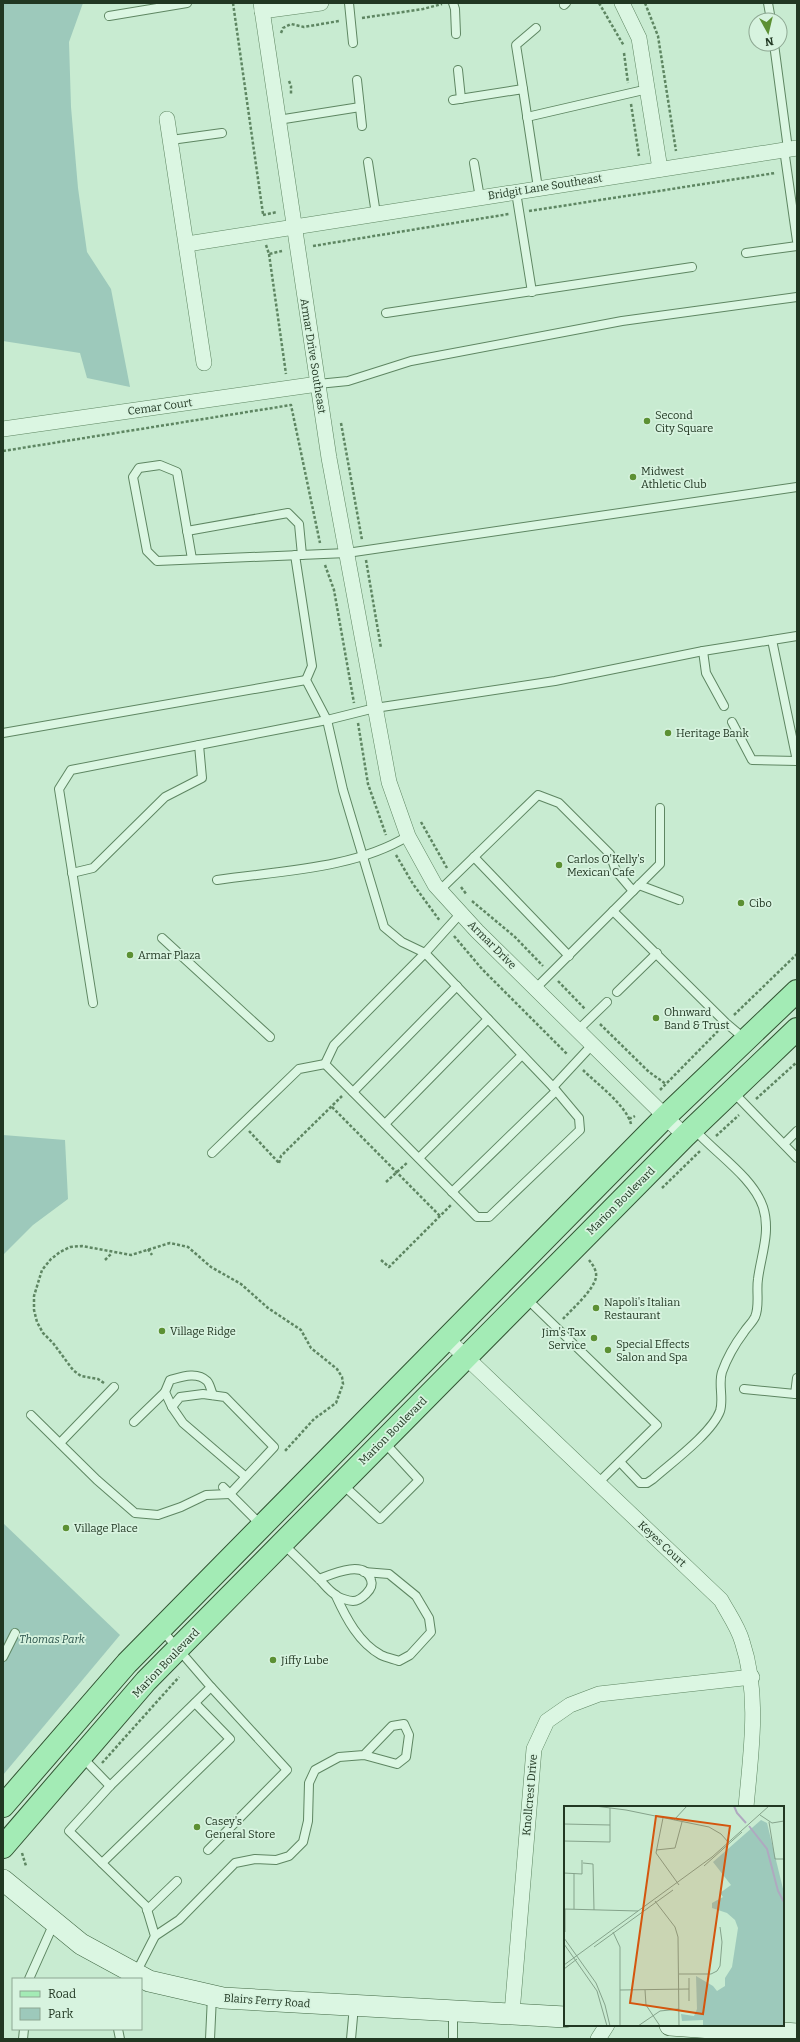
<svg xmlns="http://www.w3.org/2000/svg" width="800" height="2042" viewBox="0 0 800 2042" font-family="Bitter,serif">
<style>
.green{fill:#9dc9bb}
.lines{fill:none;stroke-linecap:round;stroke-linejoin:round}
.lane-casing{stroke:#5e8662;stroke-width:10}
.street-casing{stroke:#5e8662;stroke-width:16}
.secondary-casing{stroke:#416844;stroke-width:22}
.primary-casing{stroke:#325433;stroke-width:24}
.path{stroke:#5e8662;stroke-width:2.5;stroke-dasharray:3 2;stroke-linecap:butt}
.lane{stroke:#dbf6e2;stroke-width:8}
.street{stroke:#dbf6e2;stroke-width:15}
.secondary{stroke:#dbf6e2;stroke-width:21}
.primary{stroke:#a3ebb5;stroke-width:22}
.poi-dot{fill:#5c9033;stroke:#d7f3df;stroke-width:1.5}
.labels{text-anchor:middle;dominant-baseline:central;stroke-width:3.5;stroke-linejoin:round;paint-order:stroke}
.street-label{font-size:11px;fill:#213722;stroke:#d7f3df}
.poi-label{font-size:11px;fill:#213722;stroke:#d7f3df;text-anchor:start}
.park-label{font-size:11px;font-style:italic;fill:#29524b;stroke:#d7f3df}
.inset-river{fill:none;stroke:#afa9c0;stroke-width:2}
.inset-road{fill:none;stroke:#85a38b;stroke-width:1}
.view{fill:#d4560e;fill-opacity:0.15;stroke:#d4560e;stroke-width:2}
.inset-edge{fill:none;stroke:#213722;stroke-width:2}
</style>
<rect width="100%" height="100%" fill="#c8ebd1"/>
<g class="green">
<path d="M 3,3 L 83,3 L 69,42 L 71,107 L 78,188 L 87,252 L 111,289 L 130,387 L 87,378 L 80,353 L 3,341 Z"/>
<path d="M 3,1135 L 65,1140 L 68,1199 L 33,1225 L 3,1255 Z"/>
<path d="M 3,1523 L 120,1635 L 3,1775 Z"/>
</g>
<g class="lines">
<g class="lane-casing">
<g id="lane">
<path d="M 349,3 L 353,43"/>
<path d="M 453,3 L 455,9 L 456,34"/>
<path d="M 768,3 L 771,20"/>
<path d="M 564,5 L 566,3"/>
<path d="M 109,16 L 187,3"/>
<path d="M 774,44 L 788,149"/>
<path d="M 458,70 L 461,99"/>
<path d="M 357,80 L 362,126"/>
<path d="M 523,89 L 516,45 L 536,28"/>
<path d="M 453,100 L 523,89 L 538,188"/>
<path d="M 527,117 L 648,89"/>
<path d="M 278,120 L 360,107"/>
<path d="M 171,140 L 222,133"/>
<path d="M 784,149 L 797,241"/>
<path d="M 368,162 L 376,214"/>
<path d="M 474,163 L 480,198"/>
<path d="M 516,192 L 532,292"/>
<path d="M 746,253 L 797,246"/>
<path d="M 386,313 L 692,267"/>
<path d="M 318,384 L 348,381 L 411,361 L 622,321 L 797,297"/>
<path d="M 187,531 L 288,513 L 299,524 L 302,555"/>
<path d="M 295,555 L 312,666 L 306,680 L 327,720 L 343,790 L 384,927 L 402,942 L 425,953 L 334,1045 L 325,1064 L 477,1217 L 489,1217 L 580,1130 L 579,1118 L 553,1087"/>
<path d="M 192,559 L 177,472 L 160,465 L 139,468 L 133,477 L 147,551 L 157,561 L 347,553 L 797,487"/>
<path d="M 772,640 L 797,761"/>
<path d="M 703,651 L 706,673 L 724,706"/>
<path d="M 732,722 L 752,760 L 797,761"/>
<path d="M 3,733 L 306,680"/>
<path d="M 474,857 L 569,956"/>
<path d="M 72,873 L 93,868 L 165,797 L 202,778 L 199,745"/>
<path d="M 217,880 C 278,871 355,869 408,836"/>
<path d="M 639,885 L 679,900"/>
<path d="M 440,890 L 538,795 L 559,803 L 610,854 L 616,871 L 633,891"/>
<path d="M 613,911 L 726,1023 L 745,1039"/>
<path d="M 461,913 L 425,953 L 553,1087 L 592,1045"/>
<path d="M 162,938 L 270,1037"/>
<path d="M 536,988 L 660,864 L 660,808"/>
<path d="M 617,992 L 657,953"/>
<path d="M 93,1003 L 59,789 L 71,770 L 327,720 L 375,708 L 555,681 L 703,651 L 797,636"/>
<path d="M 578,1030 L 607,1002"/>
<path d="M 353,1092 L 457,986"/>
<path d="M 733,1092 L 797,1158"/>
<path d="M 385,1124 L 488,1019"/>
<path d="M 784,1144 L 797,1131"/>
<path d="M 212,1153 L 299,1069 L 325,1064"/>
<path d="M 419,1158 L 522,1055"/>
<path d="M 452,1192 L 556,1091"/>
<path d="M 526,1298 L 657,1425 L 598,1483"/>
<path d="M 797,1378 L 795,1394 L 797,1394"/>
<path d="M 744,1389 L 795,1394"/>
<path d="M 172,1407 L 165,1392 L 170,1380 C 181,1377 197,1371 207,1381 C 210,1384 211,1391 213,1395"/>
<path d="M 31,1415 L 97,1480 L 135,1513 L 158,1515 L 181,1507 L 206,1495 L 230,1494 L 274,1447 L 225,1397 L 203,1394 L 180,1397 L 172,1407 L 183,1423 L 246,1477"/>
<path d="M 134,1422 L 165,1392"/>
<path d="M 60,1443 L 114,1387"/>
<path d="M 620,1462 L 640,1483 L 647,1483 L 653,1479 C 671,1463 712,1433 720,1411 C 724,1399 718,1384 722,1372 C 727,1358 735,1344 744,1332 C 747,1327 752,1323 755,1317 C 760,1306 756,1291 758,1279 C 761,1255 771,1232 763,1207 C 753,1177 715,1153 694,1129"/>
<path d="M 342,1484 L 380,1519 L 419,1480 L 384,1442"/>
<path d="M 223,1487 L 262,1526"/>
<path d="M 283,1544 C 296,1556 308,1568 320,1580 C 325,1585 330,1592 336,1595 C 339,1598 349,1601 353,1601 C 358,1601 363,1597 366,1594 C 370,1590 373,1585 371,1580 C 365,1559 332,1574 319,1579"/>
<path d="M 336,1596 C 346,1618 359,1643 381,1655 C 387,1658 394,1659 399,1661 L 410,1655 L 431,1632 L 429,1618 L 416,1596 L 389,1574 L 364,1572"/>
<path d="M 3,1657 L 15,1633"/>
<path d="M 82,1757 L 110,1786 L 211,1687 L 161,1629"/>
<path d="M 110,1786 L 69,1831 L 146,1906 L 155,1936 L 136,1973"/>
<path d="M 208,1850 L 287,1770 L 211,1687"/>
<path d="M 102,1863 L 230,1739 L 195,1703"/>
<path d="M 147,1910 L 177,1881"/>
<path d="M 155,1936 L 179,1920 L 235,1863 L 255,1859 L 276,1860 L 289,1856 L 303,1842 L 308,1821 L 309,1783 L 315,1770 L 339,1757 L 364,1755 L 397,1764 L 406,1757 L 409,1735 L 404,1724 L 392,1726 L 364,1755"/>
<path d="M 29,1979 L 54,1923"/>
<path d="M 453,2011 L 453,2039"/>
<path d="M 118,2029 L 120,2039"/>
<path d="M 23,2039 L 24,2029"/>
<path d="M 210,2039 L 212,1996"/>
<path d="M 351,2039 L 354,2006"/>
</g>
</g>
<g class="street-casing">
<g id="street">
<path d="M 261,3 L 329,458 L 389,782 L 408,836 L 435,885 L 477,931 L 685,1136"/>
<path d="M 622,3 L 639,38 L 660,169"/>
<path d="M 262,11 L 321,3"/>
<path d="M 167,119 L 204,363"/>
<path d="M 187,244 L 797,148"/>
<path d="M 3,429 L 318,384"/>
<path d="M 448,1340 L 721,1600 C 728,1613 738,1627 742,1641 C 760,1695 751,1751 746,1807"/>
<path d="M 512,2013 L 534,1749 L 547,1721 L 570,1705 L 599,1694 L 752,1677"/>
<path d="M 598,2039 L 607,2025"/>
</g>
</g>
<g class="secondary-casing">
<g id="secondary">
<path d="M 3,1880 L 81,1944 L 149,1981 L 223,1998 L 565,2017"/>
<path d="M 670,2025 L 797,2034"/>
</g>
</g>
<g class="primary-casing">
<g id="primary">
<path d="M 3,1806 L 127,1663 L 665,1117 L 797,991"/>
<path d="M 3,1847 L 146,1681 L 685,1136 L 797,1029"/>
</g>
</g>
<g class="path">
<path d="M 233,3 L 263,214"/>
<path d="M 599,3 L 624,46"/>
<path d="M 645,3 L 658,36 L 676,151"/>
<path d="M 362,18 L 423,9 L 442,4"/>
<path d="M 281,33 L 283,28 L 291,24 L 304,27 L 339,21"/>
<path d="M 624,53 L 628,83"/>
<path d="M 289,81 L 291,86 L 291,94"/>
<path d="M 631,104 L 639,156"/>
<path d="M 529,211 L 775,173"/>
<path d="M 263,215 L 277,212"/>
<path d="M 266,245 L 269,254 L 282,251"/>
<path d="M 313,246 L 509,214"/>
<path d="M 269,254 L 286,374"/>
<path d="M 341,423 L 362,540"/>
<path d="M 3,451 L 291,405 L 320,543"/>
<path d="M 366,560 L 381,648"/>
<path d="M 325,565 L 334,590 L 354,703"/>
<path d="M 358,723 L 368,784 L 386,835"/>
<path d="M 421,822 L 447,868"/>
<path d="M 396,855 L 413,884 L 440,921"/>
<path d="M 461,887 L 467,895"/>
<path d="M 472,901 L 515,937 L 543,966"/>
<path d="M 454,936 L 482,969 L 568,1055"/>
<path d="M 558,981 L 585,1009"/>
<path d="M 734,1015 L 797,954"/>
<path d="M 600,1024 L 649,1072 L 666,1084"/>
<path d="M 583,1070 C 597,1084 626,1105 631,1124"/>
<path d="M 660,1090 L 718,1031"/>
<path d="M 756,1099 L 797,1062"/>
<path d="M 332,1107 L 440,1216"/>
<path d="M 629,1119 L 635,1116"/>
<path d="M 249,1131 L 279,1163"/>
<path d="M 716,1136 L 739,1115"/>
<path d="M 279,1163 L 281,1156 L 342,1096"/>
<path d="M 386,1182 L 408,1162"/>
<path d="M 662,1188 L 700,1151"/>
<path d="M 148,1249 L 152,1255"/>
<path d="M 105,1260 L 112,1253"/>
<path d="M 381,1260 L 389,1267 L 451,1205"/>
<path d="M 563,1319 C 572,1309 594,1290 596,1277 C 597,1271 593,1265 589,1260"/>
<path d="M 104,1383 L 98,1379 L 81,1376 L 73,1370 L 53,1343 L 43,1333 L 37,1322 L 34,1310 L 34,1296 L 42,1270 L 51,1259 L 60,1252 L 70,1247 L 82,1246 L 131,1255 L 170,1243 L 188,1247 L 211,1267 L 241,1284 L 268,1308 L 301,1330 L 311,1348 L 337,1369 L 342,1377 L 343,1384 L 336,1403 L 314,1419 L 285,1451"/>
<path d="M 102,1763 L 179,1677"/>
<path d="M 22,1853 L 26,1866"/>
</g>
<use href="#lane" class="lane"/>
<use href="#street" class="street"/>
<use href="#secondary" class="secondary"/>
<use href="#primary" class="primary"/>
</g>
<g class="poi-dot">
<circle cx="647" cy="421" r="4"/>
<circle cx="633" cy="477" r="4"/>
<circle cx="668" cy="733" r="4"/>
<circle cx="559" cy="865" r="4"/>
<circle cx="741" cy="903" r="4"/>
<circle cx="130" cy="955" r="4"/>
<circle cx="656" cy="1018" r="4"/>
<circle cx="596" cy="1308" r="4"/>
<circle cx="162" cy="1331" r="4"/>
<circle cx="594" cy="1338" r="4"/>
<circle cx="608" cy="1350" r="4"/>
<circle cx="66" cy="1528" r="4"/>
<circle cx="273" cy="1660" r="4"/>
<circle cx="197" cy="1827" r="4"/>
</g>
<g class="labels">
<g class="street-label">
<text transform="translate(545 187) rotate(-9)">Bridgit Lane Southeast</text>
<text transform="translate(313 356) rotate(81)">Armar Drive Southeast</text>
<text transform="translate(160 407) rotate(-8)">Cemar Court</text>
<text transform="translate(492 945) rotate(45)">Armar Drive</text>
<text transform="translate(621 1201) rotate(-45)">Marion Boulevard</text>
<text transform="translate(393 1431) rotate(-45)">Marion Boulevard</text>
<text transform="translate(662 1544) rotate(43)">Keyes Court</text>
<text transform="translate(166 1663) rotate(-46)">Marion Boulevard</text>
<text transform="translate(530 1795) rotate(-85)">Knollcrest Drive</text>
<text transform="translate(267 2001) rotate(4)">Blairs Ferry Road</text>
</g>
<g class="poi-label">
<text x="655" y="415">Second<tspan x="655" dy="13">City Square</tspan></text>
<text x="641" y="471">Midwest<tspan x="641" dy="13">Athletic Club</tspan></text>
<text x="676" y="733">Heritage Bank</text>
<text x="567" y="859">Carlos O'Kelly's<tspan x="567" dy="13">Mexican Cafe</tspan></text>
<text x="749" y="903">Cibo</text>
<text x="138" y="955">Armar Plaza</text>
<text x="664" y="1012">Ohnward<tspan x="664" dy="13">Band &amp; Trust</tspan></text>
<text x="604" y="1302">Napoli's Italian<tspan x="604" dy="13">Restaurant</tspan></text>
<text x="170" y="1331">Village Ridge</text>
<text x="586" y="1332" text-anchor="end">Jim's Tax<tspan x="586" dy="13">Service</tspan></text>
<text x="616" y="1344">Special Effects<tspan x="616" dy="13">Salon and Spa</tspan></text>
<text x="74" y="1528">Village Place</text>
<text x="281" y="1660">Jiffy Lube</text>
<text x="205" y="1821">Casey's<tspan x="205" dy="13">General Store</tspan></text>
</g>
<g class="park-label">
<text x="52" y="1639">Thomas Park</text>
</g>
</g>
<g transform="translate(564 1806)">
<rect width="220" height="220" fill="#c8ebd1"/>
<path d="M 197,14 L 203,17 L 220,87 L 220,220 L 139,220 L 139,214 L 118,215 L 117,208 L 130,210 L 133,203 L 132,170 L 149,180 L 153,185 L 161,180 L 161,172 L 168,161 L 174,122 L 171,114 L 163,107 L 148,102 L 148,97 L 159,91 L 156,87 L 167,79 L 149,56 Z" fill="#9dc9bb"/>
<path class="inset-river" d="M 170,0 L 173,7 L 182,17M 185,20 L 203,43 L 214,85 L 220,96"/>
<path class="inset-road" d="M 31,0 L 62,4 L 145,21 L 157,28 L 165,37M 196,9 L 208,17 L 220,15M 99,12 L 92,47 L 115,79M 110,14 L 123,0M 205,16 L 211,53 L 220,53M 0,18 L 46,19M 0,35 L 46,36 L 46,2M 92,44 L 111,42 L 118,16M 19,57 L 29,58 L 30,104M 140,60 L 178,26M 0,67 L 18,68 L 18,54M 91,95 L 111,121 L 114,131 L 115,220M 0,103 L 74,105M 1,103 L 1,126M 10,103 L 10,67M 49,126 L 56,141 L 56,220M 0,132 L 32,177 L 41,199 L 46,220M 0,138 L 33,185 L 43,220M 30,141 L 109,84M 0,159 L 148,51 L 205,0M 0,163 L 13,153M 115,168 L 147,168 L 153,165 L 156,160 L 158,136 L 156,121M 125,172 L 125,195M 56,184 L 125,183M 81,184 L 82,199 L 96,220M 74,220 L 96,205 L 115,203"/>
<path class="view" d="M 92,10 L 166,20 L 139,208 L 66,197 Z"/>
<rect width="220" height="220" class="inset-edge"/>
</g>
<rect width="800" height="2042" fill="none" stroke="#213722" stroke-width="8"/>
<rect x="12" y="1978" width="130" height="52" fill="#d7f3df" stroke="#8ea893"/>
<rect x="20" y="1991" width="20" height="6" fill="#a3ebb5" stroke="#8ea893"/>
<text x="48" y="1998" font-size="12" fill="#213722">Road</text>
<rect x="20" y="2008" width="20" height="12" fill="#9dc9bb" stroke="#8ea893"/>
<text x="48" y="2018" font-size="12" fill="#213722">Park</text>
<g transform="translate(768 32) rotate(172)"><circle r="19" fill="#d7f3df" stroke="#8ea893"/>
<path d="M0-3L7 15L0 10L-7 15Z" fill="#5c9033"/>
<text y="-6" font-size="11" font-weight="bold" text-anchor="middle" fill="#213722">N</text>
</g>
</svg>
